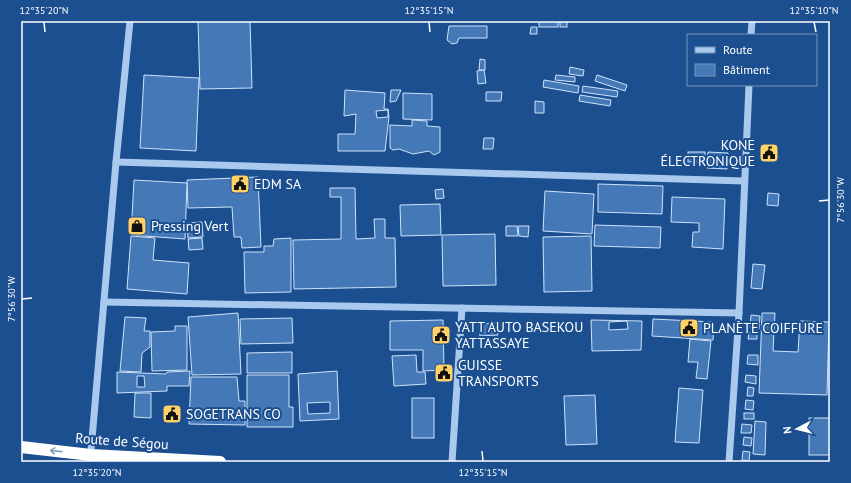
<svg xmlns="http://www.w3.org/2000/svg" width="851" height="483" viewBox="0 0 851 483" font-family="'PT Sans',sans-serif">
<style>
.building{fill:#4478b7;stroke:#cfe3fa;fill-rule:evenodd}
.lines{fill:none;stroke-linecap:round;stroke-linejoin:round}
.minor{stroke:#a9c9ee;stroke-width:7}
.highway{stroke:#fff;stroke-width:12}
.oneway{stroke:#829ec1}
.ticks{fill:none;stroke:#fff;stroke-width:1.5}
.labels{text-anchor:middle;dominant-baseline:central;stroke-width:4;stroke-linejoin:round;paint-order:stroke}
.poi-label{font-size:14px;fill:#fff;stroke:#1b4f8f;text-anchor:start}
.street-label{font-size:14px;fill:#fff;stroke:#1b4f8f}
.neatline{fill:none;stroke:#fff;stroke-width:1.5}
.ticks-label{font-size:10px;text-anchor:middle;fill:#fff}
</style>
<rect width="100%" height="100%" fill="#1b4f8f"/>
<g class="building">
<path d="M 198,21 L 250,21 L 252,88 L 200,89 Z"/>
<rect x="539" y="21" width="19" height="6"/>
<rect x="560" y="21" width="7" height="6"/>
<path d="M 449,26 L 487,26 L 487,38 L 459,38 L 457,43 L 452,44 L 447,40 Z"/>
<path d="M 531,27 L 537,27 L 537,34 L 530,34 Z"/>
<path d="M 480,59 L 485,60 L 485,70 L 479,70 Z"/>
<path d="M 570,67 L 584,70 L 583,76 L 569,74 Z"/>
<path d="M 484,70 L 486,83 L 478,84 L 477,71 Z"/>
<path d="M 144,75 L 199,78 L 196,151 L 140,148 Z"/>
<path d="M 556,75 L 575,77 L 575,82 L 555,80 Z"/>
<path d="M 597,75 L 627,85 L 625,91 L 595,81 Z"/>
<path d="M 544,80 L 579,86 L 578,93 L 543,87 Z"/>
<path d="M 583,86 L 618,91 L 617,97 L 582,92 Z"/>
<path d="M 345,90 L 385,93 L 384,109 L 388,109 L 389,117 L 385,151 L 338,151 L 338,134 L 355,134 L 356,114 L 344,116 ZM 388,110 L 388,117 L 377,118 L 376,111 Z"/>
<path d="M 391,90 L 401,90 L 396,101 L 390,102 Z"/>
<path d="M 486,92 L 502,92 L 501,101 L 486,101 Z"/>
<path d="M 403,93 L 432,94 L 432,120 L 403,119 Z"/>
<path d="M 580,95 L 611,100 L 610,106 L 579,101 Z"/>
<path d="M 535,101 L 544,102 L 544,113 L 535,113 Z"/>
<path d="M 412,120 L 427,121 L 427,126 L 440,127 L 440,152 L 434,155 L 429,151 L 413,154 L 399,149 L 393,150 L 390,148 L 390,125 L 412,126 Z"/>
<path d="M 484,138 L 494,138 L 493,149 L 483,149 Z"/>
<rect x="688" y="152" width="17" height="10"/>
<path d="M 708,152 L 728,153 L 727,169 L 707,168 Z"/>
<path d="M 258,177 L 261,247 L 242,248 L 241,237 L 234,237 L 232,207 L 188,208 L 187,180 Z"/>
<path d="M 134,180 L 187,183 L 185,239 L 131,235 Z"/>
<path d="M 598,184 L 663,186 L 662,214 L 598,212 Z"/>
<path d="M 330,188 L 355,188 L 356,239 L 375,238 L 374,219 L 385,219 L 385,238 L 395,238 L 396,287 L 294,289 L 293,240 L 341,239 L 341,197 L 330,197 Z"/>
<path d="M 443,189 L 444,198 L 436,199 L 435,190 Z"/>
<path d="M 545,191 L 594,194 L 592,234 L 543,231 Z"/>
<path d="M 768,193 L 779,194 L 778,206 L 767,205 Z"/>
<path d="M 672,197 L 725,199 L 723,249 L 692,247 L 693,232 L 699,232 L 699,223 L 671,222 Z"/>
<path d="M 440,204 L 441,235 L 401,236 L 400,205 Z"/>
<path d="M 202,222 L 203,237 L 188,238 L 187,223 Z"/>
<path d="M 595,225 L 661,227 L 660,248 L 594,246 Z"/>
<path d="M 506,226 L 517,226 L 518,236 L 506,236 Z"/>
<path d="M 518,226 L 529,226 L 528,237 L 519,236 Z"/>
<path d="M 495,234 L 496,285 L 443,286 L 442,235 Z"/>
<path d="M 131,236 L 155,238 L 153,260 L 189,263 L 187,294 L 127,289 Z"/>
<path d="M 591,236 L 592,291 L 544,292 L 543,237 Z"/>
<path d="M 202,238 L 203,249 L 189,250 L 188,239 Z"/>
<path d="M 291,238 L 291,292 L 245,293 L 244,252 L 264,252 L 264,246 L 273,246 L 274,239 Z"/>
<path d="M 753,264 L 765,265 L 762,289 L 751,288 Z"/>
<path d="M 238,313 L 241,374 L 192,375 L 188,317 Z"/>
<path d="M 762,313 L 775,313 L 773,351 L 798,352 L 800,321 L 829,322 L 827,395 L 759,393 Z"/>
<path d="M 751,315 L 760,316 L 759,329 L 750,328 Z"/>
<path d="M 125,317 L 146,318 L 144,331 L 150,331 L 150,347 L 142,353 L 141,372 L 120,371 Z"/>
<path d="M 292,318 L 293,343 L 241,344 L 240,319 Z"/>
<path d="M 653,319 L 714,322 L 713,340 L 652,336 Z"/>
<path d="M 443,320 L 444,370 L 423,371 L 423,350 L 390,350 L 390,321 Z"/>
<path d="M 591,320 L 642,321 L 641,350 L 592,351 ZM 627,321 L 628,329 L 609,330 L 609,322 Z"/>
<path d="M 497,323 L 498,335 L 480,336 L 479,324 Z"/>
<path d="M 175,326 L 187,326 L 187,370 L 152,371 L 151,332 L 175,331 Z"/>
<path d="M 749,332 L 757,333 L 757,339 L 748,339 Z"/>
<path d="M 690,339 L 711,341 L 707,379 L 696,378 L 698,362 L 688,362 Z"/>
<path d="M 292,352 L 292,373 L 247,373 L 247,353 Z"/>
<path d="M 416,355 L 417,372 L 425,372 L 426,384 L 394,386 L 392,356 Z"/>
<path d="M 748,355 L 758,355 L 758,365 L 747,364 Z"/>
<path d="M 190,371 L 189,386 L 167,386 L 167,391 L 117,393 L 117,372 L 166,374 L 167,372 ZM 137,376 L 144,376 L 145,387 L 137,387 Z"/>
<path d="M 337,371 L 339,419 L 300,421 L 298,374 ZM 330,402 L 330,413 L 308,414 L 307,403 Z"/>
<path d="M 247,375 L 289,375 L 289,407 L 293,407 L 293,427 L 247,427 Z"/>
<path d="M 746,375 L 756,376 L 756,384 L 745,382 Z"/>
<path d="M 191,377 L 237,377 L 239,401 L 245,401 L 245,425 L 189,424 Z"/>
<path d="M 748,387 L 754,388 L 753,396 L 747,396 Z"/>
<path d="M 679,388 L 703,390 L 699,443 L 675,442 Z"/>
<path d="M 135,393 L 151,393 L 151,418 L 134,417 Z"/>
<path d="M 595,395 L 597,444 L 566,445 L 564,396 Z"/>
<rect x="412" y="398" width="22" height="40"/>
<path d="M 746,400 L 754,401 L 753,410 L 745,409 Z"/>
<rect x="744" y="413" width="10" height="6"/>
<rect x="809" y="418" width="21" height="37"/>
<path d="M 755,421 L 766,422 L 765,455 L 753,454 Z"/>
<path d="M 742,424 L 752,425 L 751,433 L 741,433 Z"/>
<path d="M 744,437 L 752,438 L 751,446 L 743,445 Z"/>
<path d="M 743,451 L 750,452 L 749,461 L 742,460 Z"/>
</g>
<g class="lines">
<g class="minor">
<path d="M 751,35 L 752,21"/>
<path d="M 116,162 L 744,181"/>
<path d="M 104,302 L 739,313"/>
<path d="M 90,462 L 116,162 L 130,21"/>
<path d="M 452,462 L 462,308"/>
<path d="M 729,462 L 739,313 L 749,85"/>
</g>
<path class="highway" d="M 21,447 L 91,455 L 220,462"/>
</g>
<defs><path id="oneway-shaft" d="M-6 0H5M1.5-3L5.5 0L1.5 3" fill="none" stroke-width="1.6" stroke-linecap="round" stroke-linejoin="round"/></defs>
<use class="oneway" href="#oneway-shaft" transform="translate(56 451) rotate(-174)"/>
<path class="ticks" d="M 44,22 L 45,32M 429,22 L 430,32M 814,22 L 816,32M 819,201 L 829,200M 22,299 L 32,298M 96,451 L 97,461M 482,451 L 483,461"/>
<defs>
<g id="civic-square" transform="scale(1)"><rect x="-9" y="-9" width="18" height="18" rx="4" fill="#ffd166" stroke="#1b4f8f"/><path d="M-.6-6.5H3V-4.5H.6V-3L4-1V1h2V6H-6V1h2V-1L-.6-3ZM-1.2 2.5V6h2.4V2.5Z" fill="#111"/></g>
<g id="shop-square" transform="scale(1)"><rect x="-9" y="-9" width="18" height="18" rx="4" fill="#ffd166" stroke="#1b4f8f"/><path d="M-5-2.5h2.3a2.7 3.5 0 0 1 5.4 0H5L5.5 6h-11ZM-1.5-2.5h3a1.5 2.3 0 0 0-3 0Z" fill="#111"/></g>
</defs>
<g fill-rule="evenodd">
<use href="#civic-square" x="769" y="153"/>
<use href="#civic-square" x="240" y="184"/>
<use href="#shop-square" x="137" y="226"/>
<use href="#civic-square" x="689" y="328"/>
<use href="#civic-square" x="441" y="335"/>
<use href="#civic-square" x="444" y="373"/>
<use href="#civic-square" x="172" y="414"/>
</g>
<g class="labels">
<g class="poi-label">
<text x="755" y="145" text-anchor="end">KONE<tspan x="755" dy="16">ÉLECTRONIQUE</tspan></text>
<text x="254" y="184">EDM SA</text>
<text x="151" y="226">Pressing Vert</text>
<text x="455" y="327">YATT AUTO BASEKOU<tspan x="455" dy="16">YATTASSAYE</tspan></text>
<text x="703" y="328">PLANÈTE COIFFURE</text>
<text x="458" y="365">GUISSE<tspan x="458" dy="16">TRANSPORTS</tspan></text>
<text x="186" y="414">SOGETRANS CO</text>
</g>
<g class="street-label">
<text transform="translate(122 441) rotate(4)">Route de Ségou</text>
</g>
</g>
<rect width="851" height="483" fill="none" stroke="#1b4f8f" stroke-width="44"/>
<rect x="687" y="34" width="130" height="52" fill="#1b4f8f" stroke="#7695bc"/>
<rect x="695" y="47" width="20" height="6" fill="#a9c9ee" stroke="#7695bc"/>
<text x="723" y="54" font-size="12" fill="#ffffff">Route</text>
<rect x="695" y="64" width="20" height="12" fill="#4478b7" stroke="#7695bc"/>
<text x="723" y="74" font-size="12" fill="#ffffff">Bâtiment</text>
<g transform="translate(797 429) rotate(263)" stroke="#1b4f8f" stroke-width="3" paint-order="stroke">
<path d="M0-3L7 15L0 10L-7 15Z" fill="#ffffff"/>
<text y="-6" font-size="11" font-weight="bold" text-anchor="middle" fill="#ffffff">N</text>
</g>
<rect x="22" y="22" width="807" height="439" class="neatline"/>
<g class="ticks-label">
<text x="44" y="14">12°35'20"N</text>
<text x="429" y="14">12°35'15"N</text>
<text x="814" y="14">12°35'10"N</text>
<text transform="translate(840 200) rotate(-90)" y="4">7°56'30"W</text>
<text transform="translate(11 299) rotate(-90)" y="4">7°56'30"W</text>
<text x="97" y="476">12°35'20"N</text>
<text x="483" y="476">12°35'15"N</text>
</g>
</svg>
